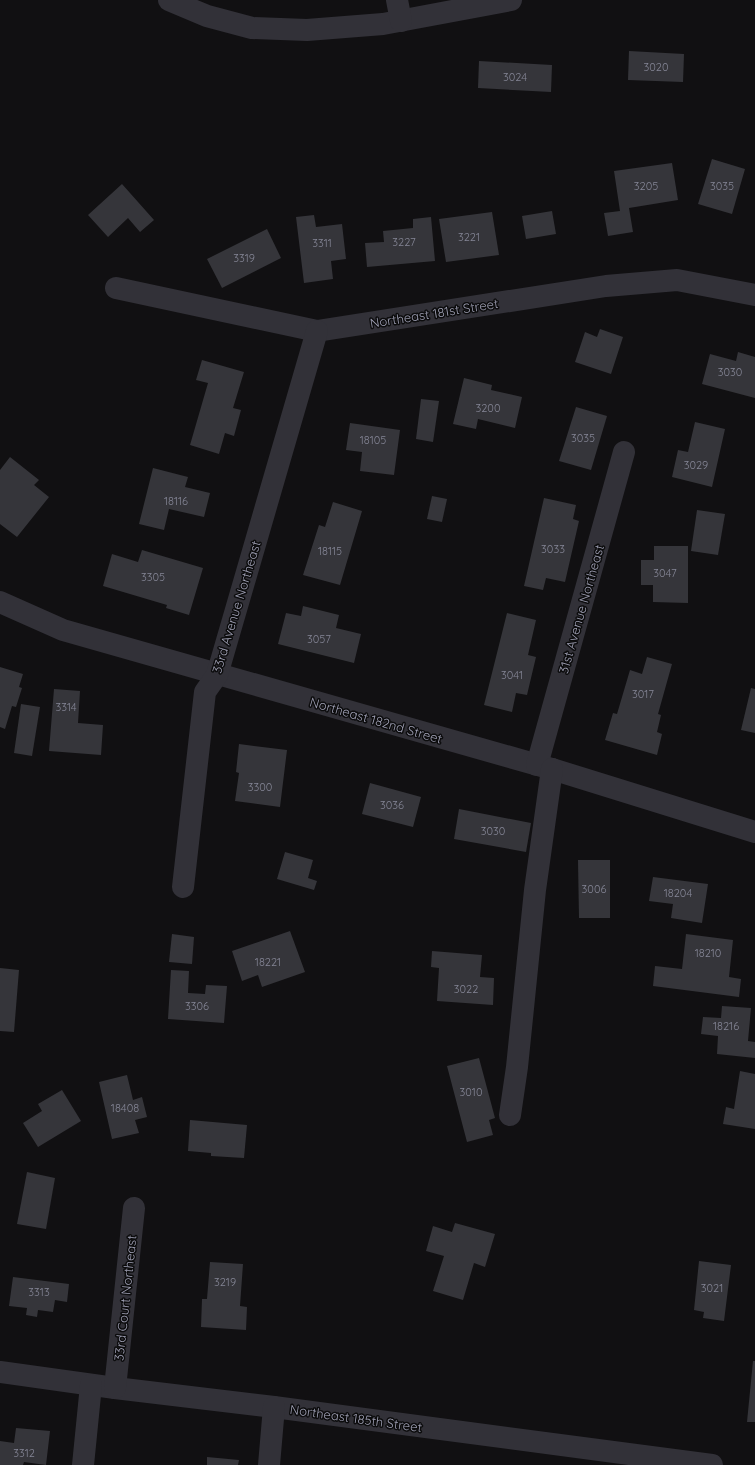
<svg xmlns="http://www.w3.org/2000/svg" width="755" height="1465" viewBox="0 0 755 1465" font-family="Quicksand,sans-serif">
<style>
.building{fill:#35353a}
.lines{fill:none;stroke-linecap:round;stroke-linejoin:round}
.minor{stroke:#323138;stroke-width:22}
.labels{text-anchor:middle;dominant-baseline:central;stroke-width:3;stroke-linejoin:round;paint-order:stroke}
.number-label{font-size:11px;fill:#858696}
.street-label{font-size:13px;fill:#a0a1b5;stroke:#0c0c0d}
</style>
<rect width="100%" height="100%" fill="#111012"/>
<g class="building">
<path d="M 629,51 L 684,54 L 683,82 L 628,80 Z"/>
<path d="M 479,61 L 552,65 L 551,92 L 478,88 Z"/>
<path d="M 712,159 L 745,169 L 732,214 L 698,204 Z"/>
<path d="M 672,163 L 678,200 L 629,208 L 633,232 L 608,236 L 604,213 L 620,211 L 614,171 Z"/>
<path d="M 122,184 L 154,220 L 140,232 L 128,218 L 108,237 L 88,215 Z"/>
<path d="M 552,211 L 556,234 L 526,239 L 522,216 Z"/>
<path d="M 492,212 L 499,255 L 446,262 L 439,219 Z"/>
<path d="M 314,215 L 316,227 L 342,224 L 346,259 L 331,261 L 333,279 L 304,283 L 296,217 Z"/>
<path d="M 431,217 L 435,261 L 367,267 L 365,243 L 384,242 L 383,231 L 413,228 L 413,219 Z"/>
<path d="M 267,229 L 281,258 L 222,288 L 207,259 Z"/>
<path d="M 600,329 L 623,337 L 611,374 L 575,362 L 585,332 L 597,337 Z"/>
<path d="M 738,352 L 755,357 L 755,398 L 702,384 L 710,354 L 736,361 Z"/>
<path d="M 202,360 L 244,372 L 233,408 L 241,410 L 234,436 L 225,433 L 219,454 L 190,445 L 208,383 L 196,380 Z"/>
<path d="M 464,378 L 492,385 L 491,390 L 522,397 L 515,428 L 478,419 L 476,429 L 453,424 Z"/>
<path d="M 421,399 L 439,401 L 433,442 L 416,439 Z"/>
<path d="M 576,407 L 607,416 L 591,470 L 559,461 Z"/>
<path d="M 695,422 L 725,429 L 712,487 L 672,477 L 678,450 L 688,452 Z"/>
<path d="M 350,423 L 400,430 L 394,475 L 360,471 L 362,452 L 346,450 Z"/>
<path d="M 10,457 L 39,480 L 34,485 L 49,497 L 17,537 L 0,524 L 0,470 Z"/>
<path d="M 153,468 L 188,477 L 185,487 L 210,493 L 204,517 L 169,509 L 164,530 L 139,524 Z"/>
<path d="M 432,496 L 447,499 L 442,522 L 427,519 Z"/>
<path d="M 544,498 L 576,505 L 573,519 L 579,521 L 565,582 L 546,578 L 543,590 L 524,586 Z"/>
<path d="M 333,502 L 362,511 L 340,585 L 303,575 L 319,525 L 325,527 Z"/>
<path d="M 697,510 L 725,514 L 718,555 L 691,551 Z"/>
<path d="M 654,546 L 688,546 L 688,603 L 653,602 L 653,585 L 641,585 L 641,560 L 654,560 Z"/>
<path d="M 142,550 L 203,568 L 189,615 L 166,608 L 167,605 L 103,586 L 112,554 L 138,562 Z"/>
<path d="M 303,606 L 339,615 L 336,628 L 361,634 L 354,663 L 278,644 L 286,613 L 301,616 Z"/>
<path d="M 507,613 L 536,620 L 528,655 L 536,657 L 527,695 L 516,693 L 512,712 L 484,705 Z"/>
<path d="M 647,657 L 672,664 L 658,714 L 661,715 L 657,732 L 662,734 L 657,755 L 605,740 L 613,713 L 617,714 L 630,670 L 642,674 Z"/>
<path d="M 0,667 L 23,674 L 19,687 L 22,688 L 16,707 L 12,706 L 5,729 L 0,727 Z"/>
<path d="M 751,688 L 755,689 L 755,733 L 741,730 Z"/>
<path d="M 54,689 L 80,691 L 78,723 L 103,725 L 101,755 L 49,751 Z"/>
<path d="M 21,704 L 40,707 L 32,756 L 14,753 Z"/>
<path d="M 239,744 L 287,750 L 280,807 L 235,801 L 239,773 L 236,772 Z"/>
<path d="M 370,783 L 421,797 L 413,827 L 362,814 Z"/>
<path d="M 459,809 L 531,823 L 526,852 L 454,839 Z"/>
<path d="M 285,852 L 313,860 L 308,878 L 317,881 L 314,890 L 277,879 Z"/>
<path d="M 578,860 L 610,860 L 610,918 L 579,918 Z"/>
<path d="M 653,877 L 708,884 L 702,923 L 671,918 L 673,904 L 649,901 Z"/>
<path d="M 290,931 L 305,972 L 262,987 L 258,975 L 242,981 L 232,951 Z"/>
<path d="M 172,934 L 194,937 L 192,964 L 169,962 Z"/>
<path d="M 686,934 L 733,940 L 729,977 L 741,979 L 739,997 L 653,986 L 655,966 L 682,969 Z"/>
<path d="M 432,951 L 482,955 L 480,977 L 494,978 L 493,1005 L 437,1001 L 439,968 L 431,967 Z"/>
<path d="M 0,968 L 19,970 L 14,1032 L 0,1031 Z"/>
<path d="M 171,970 L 189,971 L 188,993 L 205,994 L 206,985 L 227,986 L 224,1023 L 168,1019 Z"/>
<path d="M 722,1006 L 751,1008 L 748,1041 L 755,1042 L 755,1058 L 717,1054 L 718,1036 L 701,1034 L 703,1017 L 721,1018 Z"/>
<path d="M 479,1058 L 495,1118 L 489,1120 L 493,1135 L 467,1142 L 447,1066 Z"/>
<path d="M 740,1071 L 755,1074 L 755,1129 L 723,1124 L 726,1107 L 734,1109 Z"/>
<path d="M 127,1075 L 133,1100 L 142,1097 L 147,1117 L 135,1120 L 139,1133 L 112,1139 L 99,1082 Z"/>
<path d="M 62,1090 L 81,1121 L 38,1147 L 23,1123 L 42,1111 L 38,1104 Z"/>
<path d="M 190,1120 L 247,1125 L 244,1158 L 211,1156 L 211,1153 L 188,1151 Z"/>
<path d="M 27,1172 L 55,1178 L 46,1229 L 17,1224 Z"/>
<path d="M 455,1223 L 495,1234 L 485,1267 L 474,1263 L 463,1300 L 433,1291 L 444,1256 L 426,1251 L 433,1226 L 452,1232 Z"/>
<path d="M 699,1261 L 731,1265 L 724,1321 L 703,1318 L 704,1312 L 694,1310 Z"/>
<path d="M 210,1262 L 243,1264 L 240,1306 L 247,1307 L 246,1330 L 201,1327 L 202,1299 L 207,1299 Z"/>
<path d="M 13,1277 L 69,1284 L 67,1302 L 55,1300 L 53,1312 L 38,1310 L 37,1317 L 26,1315 L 27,1308 L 9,1306 Z"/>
<path d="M 753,1361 L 755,1361 L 755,1422 L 747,1422 Z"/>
<path d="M 16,1428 L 50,1431 L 46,1465 L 24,1462 L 23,1465 L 0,1465 L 0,1441 L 14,1443 Z"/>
<path d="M 207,1457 L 239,1460 L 238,1465 L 207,1465 Z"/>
</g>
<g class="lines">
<g class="minor">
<path d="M 169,0 L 207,16 L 252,28 L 307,30 L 383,24 L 511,0"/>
<path d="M 397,0 L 401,21"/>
<path d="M 116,288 L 317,331 L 606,286 L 677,280 L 755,295"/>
<path d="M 0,602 L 63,630 L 552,769 L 755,832"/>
<path d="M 537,765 L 624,452"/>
<path d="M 183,887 L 205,692 L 217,675 L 317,331"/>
<path d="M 510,1115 L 517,1067 L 535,890 L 552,769"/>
<path d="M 0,1372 L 115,1388 L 274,1407 L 712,1465"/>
<path d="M 115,1388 L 134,1208"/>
<path d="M 83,1465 L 91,1385"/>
<path d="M 269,1465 L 274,1407"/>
</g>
</g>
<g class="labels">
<g class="number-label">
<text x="656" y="67">3020</text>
<text x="515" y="77">3024</text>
<text x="646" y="186">3205</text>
<text x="722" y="186">3035</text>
<text x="469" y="237">3221</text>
<text x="404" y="242">3227</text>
<text x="322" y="243">3311</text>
<text x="244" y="258">3319</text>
<text x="730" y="372">3030</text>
<text x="488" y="408">3200</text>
<text x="583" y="438">3035</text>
<text x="373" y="440">18105</text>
<text x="696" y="465">3029</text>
<text x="176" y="501">18116</text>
<text x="553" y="549">3033</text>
<text x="330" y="551">18115</text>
<text x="665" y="573">3047</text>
<text x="153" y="577">3305</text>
<text x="319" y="639">3057</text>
<text x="512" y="675">3041</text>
<text x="643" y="694">3017</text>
<text x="66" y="707">3314</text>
<text x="260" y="787">3300</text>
<text x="392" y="805">3036</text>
<text x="493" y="831">3030</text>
<text x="594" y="889">3006</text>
<text x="678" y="893">18204</text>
<text x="708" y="953">18210</text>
<text x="268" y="962">18221</text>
<text x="466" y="989">3022</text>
<text x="197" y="1006">3306</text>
<text x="726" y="1026">18216</text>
<text x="471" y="1092">3010</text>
<text x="125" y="1108">18408</text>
<text x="225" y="1282">3219</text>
<text x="712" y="1288">3021</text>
<text x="39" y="1292">3313</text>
<text x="24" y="1453">3312</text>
</g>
<g class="street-label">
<text transform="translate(434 313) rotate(-9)">Northeast 181st Street</text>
<text transform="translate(236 607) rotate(-73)">33rd Avenue Northeast</text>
<text transform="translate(581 609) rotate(-74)">31st Avenue Northeast</text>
<text transform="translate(376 720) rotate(16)">Northeast 182nd Street</text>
<text transform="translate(125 1298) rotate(-84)">33rd Court Northeast</text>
<text transform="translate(356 1418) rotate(8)">Northeast 185th Street</text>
</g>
</g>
</svg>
